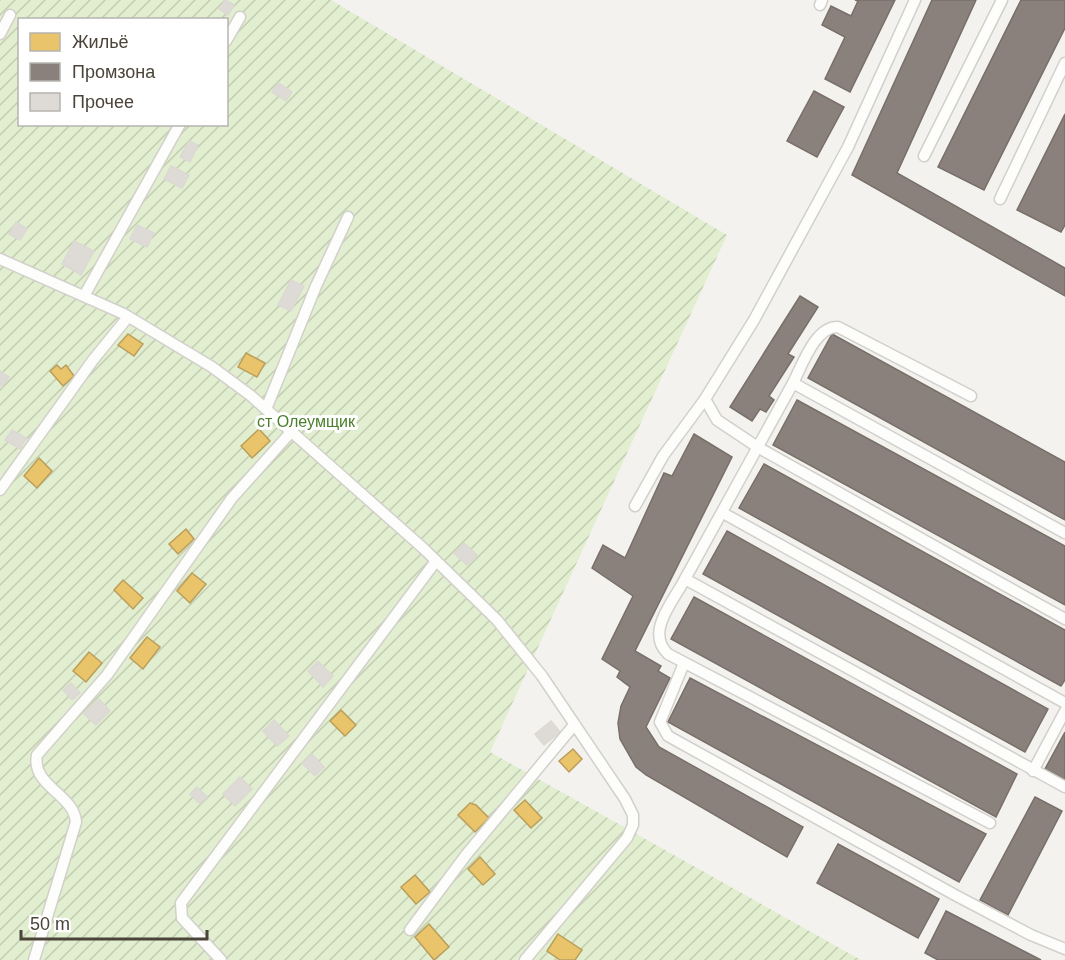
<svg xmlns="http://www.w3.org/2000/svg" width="1065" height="960" viewBox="0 0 1065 960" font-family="Helvetica,sans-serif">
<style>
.garden{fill:url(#garden-furrows);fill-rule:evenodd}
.homes{fill:#e9c46a;stroke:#ba9e5b;stroke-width:1.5}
.industry{fill:#8a817c;stroke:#776f68;stroke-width:1.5}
.building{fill:#dedbd6;stroke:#dcd9d4;stroke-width:1.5}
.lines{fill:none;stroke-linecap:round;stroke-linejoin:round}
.service-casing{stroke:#d2d0cb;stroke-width:13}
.service{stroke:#fdfdfc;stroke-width:10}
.labels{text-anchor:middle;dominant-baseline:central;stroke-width:6;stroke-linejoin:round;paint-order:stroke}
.park-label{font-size:16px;fill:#4a7f2a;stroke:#fff}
</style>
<defs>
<pattern id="garden-furrows" width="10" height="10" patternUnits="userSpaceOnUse" patternTransform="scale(1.5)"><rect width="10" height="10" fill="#e1eecf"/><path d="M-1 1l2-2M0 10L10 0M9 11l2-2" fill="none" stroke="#c3cdb2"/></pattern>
</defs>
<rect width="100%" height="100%" fill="#f4f2ee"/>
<path class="garden" d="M 0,0 L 331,0 L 727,235 L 490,752 L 861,960 L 0,960 ZM 20,20 L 226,20 L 226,124 L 20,124 Z"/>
<g class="homes">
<path d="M 128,334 L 143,344 L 134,356 L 118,345 Z"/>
<path d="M 246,353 L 265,363 L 257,377 L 238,367 Z"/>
<path d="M 57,365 L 61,369 L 66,365 L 74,376 L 63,386 L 50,371 Z"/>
<path d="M 259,429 L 270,441 L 252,458 L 241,446 Z"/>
<path d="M 39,458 L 52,471 L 37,488 L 24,476 Z"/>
<path d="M 186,529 L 194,539 L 178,554 L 169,544 Z"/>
<path d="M 192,573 L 206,584 L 190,603 L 177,591 Z"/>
<path d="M 123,580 L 143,598 L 133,609 L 114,590 Z"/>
<path d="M 147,637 L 160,647 L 143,669 L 130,658 Z"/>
<path d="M 89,652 L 102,663 L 86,682 L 73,671 Z"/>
<path d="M 341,710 L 356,725 L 345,736 L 330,721 Z"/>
<path d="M 573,749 L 582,759 L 569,772 L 559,761 Z"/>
<path d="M 525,800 L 542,818 L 531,828 L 514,810 Z"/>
<path d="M 470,803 L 476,805 L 489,818 L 475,832 L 458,815 Z"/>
<path d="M 480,857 L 495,874 L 483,885 L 468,869 Z"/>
<path d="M 415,875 L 430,892 L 416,904 L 401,887 Z"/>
<path d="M 429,924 L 449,947 L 434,960 L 415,937 Z"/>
<path d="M 558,934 L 582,950 L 575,960 L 560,960 L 547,951 Z"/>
</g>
<g class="industry">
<path d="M 855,0 L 895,0 L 850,92 L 825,79 L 845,37 L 822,25 L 831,6 L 851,16 L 858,1 Z"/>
<path d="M 932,0 L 976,0 L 897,173 L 1065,268 L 1065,296 L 852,175 Z"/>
<path d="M 1021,0 L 1065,0 L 1065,28 L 984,190 L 938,167 Z"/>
<path d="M 814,91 L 844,107 L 817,157 L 787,141 Z"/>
<path d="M 1065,114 L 1065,225 L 1061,232 L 1017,210 Z"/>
<path d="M 800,296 L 818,307 L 788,354 L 794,357 L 769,396 L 774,400 L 766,412 L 760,409 L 752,421 L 730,407 Z"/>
<path d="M 832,334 L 1065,462 L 1065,520 L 808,378 Z"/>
<path d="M 797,400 L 1065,546 L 1065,605 L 773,445 Z"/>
<path d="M 694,434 L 732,457 L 635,651 L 661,666 L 658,671 L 670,678 L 646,727 L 659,747 L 803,827 L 787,857 L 646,775 L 636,767 L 620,739 L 618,723 L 621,706 L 630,687 L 617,677 L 620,671 L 602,659 L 633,596 L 592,568 L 603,545 L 625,558 L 664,473 L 672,476 Z"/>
<path d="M 764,464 L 1065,630 L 1065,680 L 1061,686 L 739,508 Z"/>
<path d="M 727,531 L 1048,709 L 1025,752 L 703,574 Z"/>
<path d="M 694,597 L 1017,774 L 996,817 L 671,639 Z"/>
<path d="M 690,678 L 986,834 L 959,882 L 668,722 Z"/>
<path d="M 1065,732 L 1065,780 L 1045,769 Z"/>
<path d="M 1035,797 L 1062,811 L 1008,915 L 980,900 Z"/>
<path d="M 838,844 L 939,899 L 918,938 L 817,883 Z"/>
<path d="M 946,911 L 1041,960 L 938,960 L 925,953 Z"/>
</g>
<g class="building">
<path d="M 225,0 L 234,5 L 228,15 L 219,9 Z"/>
<path d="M 278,83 L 292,92 L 286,101 L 272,92 Z"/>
<path d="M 189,141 L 198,145 L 190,162 L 180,157 Z"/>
<path d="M 171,166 L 189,175 L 182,188 L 164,179 Z"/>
<path d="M 16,222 L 27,229 L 20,240 L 9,234 Z"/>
<path d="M 137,225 L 154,233 L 147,247 L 130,239 Z"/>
<path d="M 74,241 L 94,251 L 81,275 L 62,264 Z"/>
<path d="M 291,280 L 304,286 L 291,311 L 278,305 Z"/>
<path d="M 0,371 L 9,377 L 2,387 L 0,385 Z"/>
<path d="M 12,430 L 26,438 L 20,449 L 5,440 Z"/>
<path d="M 464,543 L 477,555 L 467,565 L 454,553 Z"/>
<path d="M 318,661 L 333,676 L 323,687 L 308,671 Z"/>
<path d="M 71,683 L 80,693 L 72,700 L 63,690 Z"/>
<path d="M 99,699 L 110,711 L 96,725 L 84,714 Z"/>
<path d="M 274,720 L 289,736 L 277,746 L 263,731 Z"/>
<path d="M 551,721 L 560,732 L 544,745 L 535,734 Z"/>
<path d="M 312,754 L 324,767 L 315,776 L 302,763 Z"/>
<path d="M 240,777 L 252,789 L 235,806 L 223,794 Z"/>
<path d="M 197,787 L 207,797 L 200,804 L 190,794 Z"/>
</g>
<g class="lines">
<g class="service-casing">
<g id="service">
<path d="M 915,0 L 848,147 L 754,320 L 705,399 L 717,420 L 759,448 L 1065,619"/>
<path d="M 820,5 L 822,0"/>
<path d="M 0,34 L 10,15"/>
<path d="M 226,41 L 240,17"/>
<path d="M 924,156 L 1002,0"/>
<path d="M 1000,199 L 1065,63"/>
<path d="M 0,259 L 124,314 L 212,367 L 250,395 L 423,548 L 497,620 L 542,676 L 625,799 L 633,815 L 633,825 L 627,838 L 525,960"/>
<path d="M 84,296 L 180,124"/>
<path d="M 793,383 C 802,366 815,326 838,327 L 971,396"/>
<path d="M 266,409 L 316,286 L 348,217"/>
<path d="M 0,490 L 93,360 L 128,317"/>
<path d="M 635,506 L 663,456 L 705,399"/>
<path d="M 723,513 L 1065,703"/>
<path d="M 1065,533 L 793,383 L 685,579 L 1065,787"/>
<path d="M 685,579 C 673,602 645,632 668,654 L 990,823"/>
<path d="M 684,663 L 660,722 L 668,736 L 955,895 L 1031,935 L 1065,949"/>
<path d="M 1033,771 L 1065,711"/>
<path d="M 410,930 L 466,855 L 574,725"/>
<path d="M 34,960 L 76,822 C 74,794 31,786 37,755 L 107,675 L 232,498 L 291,432"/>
<path d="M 221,960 L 182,918 L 181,903 L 436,561"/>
</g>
</g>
<use href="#service" class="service"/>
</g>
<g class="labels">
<g class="park-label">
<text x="306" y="421">ст Олеумщик</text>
</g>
</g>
<rect x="18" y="18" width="210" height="108" fill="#ffffff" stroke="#b7b4b0" stroke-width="1.5"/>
<rect x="30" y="33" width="30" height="18" fill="#e9c46a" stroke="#b7b4b0" stroke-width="1.5"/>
<text x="72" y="48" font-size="18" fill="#4b4439">Жильё</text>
<rect x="30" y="63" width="30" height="18" fill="#8a817c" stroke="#b7b4b0" stroke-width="1.5"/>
<text x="72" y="78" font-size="18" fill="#4b4439">Промзона</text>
<rect x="30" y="93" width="30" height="18" fill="#dedbd6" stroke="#b7b4b0" stroke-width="1.5"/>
<text x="72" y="108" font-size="18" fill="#4b4439">Прочее</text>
<path d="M21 930v9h186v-9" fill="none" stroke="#4b4439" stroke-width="3"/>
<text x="30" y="930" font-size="18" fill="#4b4439" stroke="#ffffff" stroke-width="4.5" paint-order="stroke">50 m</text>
</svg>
